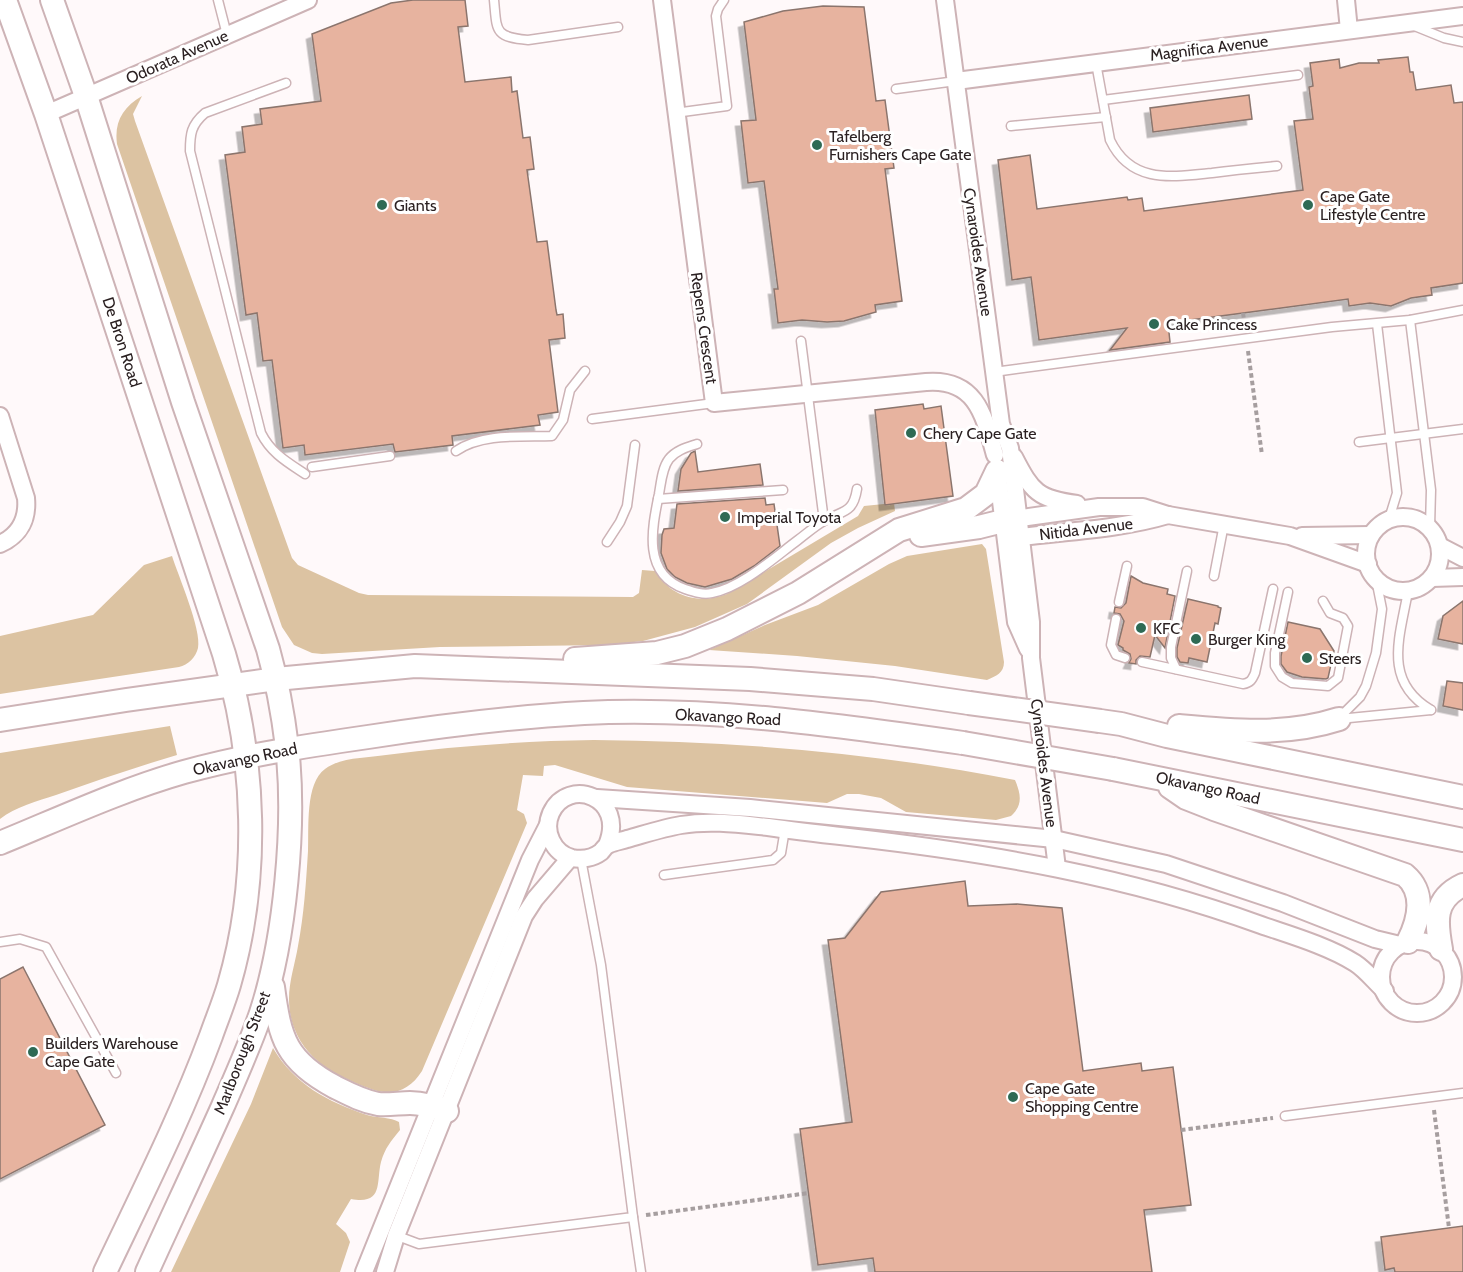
<svg xmlns="http://www.w3.org/2000/svg" width="1463" height="1272" viewBox="0 0 1463 1272" font-family="Cabin,sans-serif">
<style>
.green{fill:#dcc3a2}
.building{fill:#e7b39f;stroke:#8b756d;stroke-width:1.5;filter:url(#shadow)}
.lines{fill:none;stroke-linecap:round;stroke-linejoin:round}
.lane-casing{stroke:#cdb3b6;stroke-width:11}
.street-casing{stroke:#cdb3b6;stroke-width:20}
.secondary-casing{stroke:#cdb3b6;stroke-width:26}
.path{stroke:#a69e9f;stroke-width:4;stroke-dasharray:4.5 3;stroke-linecap:butt}
.lane{stroke:#fff;stroke-width:8}
.street{stroke:#fff;stroke-width:16}
.secondary{stroke:#fff;stroke-width:22}
.secondary-bridge-casing{stroke:#cdb3b6;stroke-width:26;stroke-linecap:butt}
.secondary-bridge{stroke:#fff;stroke-width:22}
.poi-dot{fill:#2e6a54;stroke:#fff;stroke-width:2}
.labels{text-anchor:middle;dominant-baseline:central;stroke-width:6;stroke-linejoin:round;paint-order:stroke}
.street-label{font-size:16px;fill:#2b2122;stroke:#fff}
.poi-label{font-size:16px;fill:#2b2122;stroke:#fff;text-anchor:start}
</style>
<defs>
<filter id="shadow"><feDropShadow dx="-5.5" dy="5.5" stdDeviation="0" flood-color="#0004"/></filter>
</defs>
<rect width="100%" height="100%" fill="#fff9fa"/>
<g class="green">
<path d="M 142,96 L 133,114 L 135,121 L 292,558 L 298,565 L 359,593 L 368,595 L 633,597 L 639,593 L 642,570 L 655,571 C 671,597 699,605 727,594 L 858,516 L 864,506 L 894,503 L 895,511 L 858,528 L 831,543 L 747,604 L 695,627 L 643,641 L 608,645 L 440,647 L 322,654 L 312,653 L 294,645 L 282,627 L 117,144 C 114,122 123,107 142,96 Z"/>
<path d="M 982,544 L 986,549 L 1004,662 C 1004,673 996,676 987,680 L 895,666 L 797,656 L 709,650 L 765,625 L 818,605 L 889,564 L 907,556 Z"/>
<path d="M 172,556 C 178,575 202,630 198,648 C 196,657 188,665 179,667 L 0,694 L 0,636 L 93,615 L 144,565 Z"/>
<path d="M 170,726 L 177,755 C 136,767 96,781 56,795 C 38,801 15,807 0,819 L 0,753 Z"/>
<path d="M 594,740 C 735,741 877,753 1015,780 C 1021,794 1023,805 1011,816 L 996,820 L 906,812 L 881,798 L 859,794 L 847,794 L 827,803 L 627,787 L 555,765 L 544,766 L 543,776 L 523,775 L 517,810 L 524,814 L 527,823 L 422,1071 C 410,1090 393,1097 371,1089 C 341,1078 308,1063 295,1030 C 291,1021 289,1010 289,999 C 289,981 295,964 298,946 C 304,915 306,883 308,851 C 309,829 305,783 325,769 C 341,757 367,758 386,755 C 455,746 524,741 594,740 Z"/>
<path d="M 273,1048 C 294,1084 328,1102 367,1115 C 377,1118 391,1117 399,1122 L 400,1130 C 391,1141 385,1148 381,1162 C 376,1182 384,1205 351,1199 L 336,1224 L 346,1233 L 350,1242 L 340,1272 L 171,1272 L 251,1104 Z"/>
</g>
<g class="building">
<path d="M 413,0 L 465,0 L 468,26 L 458,27 L 465,82 L 511,77 L 512,92 L 517,91 L 523,138 L 530,137 L 534,169 L 527,170 L 537,242 L 547,241 L 556,310 L 557,315 L 563,314 L 565,338 L 549,340 L 558,412 L 538,415 L 540,425 L 452,436 L 453,445 L 395,452 L 393,444 L 305,455 L 304,445 L 283,448 L 272,360 L 263,361 L 257,313 L 246,315 L 225,155 L 245,152 L 242,127 L 262,124 L 260,109 L 321,101 L 312,34 L 391,3 Z"/>
<path d="M 823,6 L 864,7 L 876,101 L 885,100 L 894,168 L 885,169 L 902,301 L 875,305 L 876,312 L 844,321 L 827,322 L 802,320 L 778,323 L 774,289 L 778,289 L 764,181 L 748,183 L 741,121 L 756,120 L 744,22 L 783,11 Z"/>
<path d="M 1408,57 L 1410,72 L 1413,72 L 1416,90 L 1451,85 L 1454,103 L 1463,102 L 1463,283 L 1431,288 L 1432,295 L 1411,298 L 1391,306 L 1370,303 L 1349,306 L 1348,299 L 1168,323 L 1170,342 L 1110,350 L 1127,328 L 1039,340 L 1031,277 L 1012,280 L 998,160 L 1030,155 L 1037,209 L 1127,197 L 1128,200 L 1142,198 L 1144,211 L 1303,190 L 1294,121 L 1313,119 L 1309,87 L 1313,86 L 1310,63 L 1339,59 L 1340,68 L 1359,63 L 1379,63 L 1378,60 Z"/>
<path d="M 1249,95 L 1252,119 L 1153,132 L 1150,108 Z"/>
<path d="M 923,404 L 924,409 L 941,406 L 953,496 L 885,505 L 875,410 Z"/>
<path d="M 695,451 L 698,472 L 760,464 L 763,485 L 678,491 L 681,469 L 691,453 Z"/>
<path d="M 765,498 L 766,505 L 774,504 L 780,546 L 754,566 L 732,579 L 705,587 L 687,583 L 675,577 L 667,569 L 661,553 L 662,535 L 664,529 L 674,528 L 677,504 Z"/>
<path d="M 1131,576 L 1143,583 L 1168,589 L 1167,594 L 1175,596 L 1165,648 L 1155,635 L 1150,657 L 1140,656 L 1136,660 L 1136,664 L 1129,663 L 1131,659 L 1130,654 L 1123,650 L 1123,648 L 1118,645 L 1124,621 L 1120,614 L 1114,613 L 1115,607 L 1121,608 L 1126,603 Z"/>
<path d="M 1188,599 L 1218,606 L 1218,607 L 1221,608 L 1218,624 L 1215,623 L 1207,662 L 1189,658 L 1188,663 L 1180,662 L 1177,657 L 1177,648 Z"/>
<path d="M 1463,601 L 1463,644 L 1438,639 L 1443,616 Z"/>
<path d="M 1288,622 L 1320,629 L 1334,651 L 1328,678 L 1326,679 L 1302,677 L 1287,672 L 1281,664 L 1281,656 Z"/>
<path d="M 1447,681 L 1463,683 L 1463,710 L 1443,706 Z"/>
<path d="M 965,881 L 968,906 L 1017,904 L 1062,908 L 1083,1071 L 1141,1063 L 1142,1071 L 1173,1067 L 1191,1205 L 1144,1210 L 1152,1272 L 875,1272 L 873,1258 L 818,1265 L 800,1129 L 852,1122 L 828,940 L 845,938 L 881,892 Z"/>
<path d="M 23,967 L 105,1125 L 0,1179 L 0,979 Z"/>
<path d="M 1463,1226 L 1463,1272 L 1395,1272 L 1394,1268 L 1385,1270 L 1381,1237 Z"/>
</g>
<g class="lines">
<g class="lane-casing">
<g id="lane">
<path d="M 218,0 L 227,35"/>
<path d="M 494,0 C 497,31 494,37 528,40 L 618,27"/>
<path d="M 1412,25 L 1444,38 L 1463,42"/>
<path d="M 1096,63 L 1110,140 C 1131,184 1171,177 1212,173 C 1234,170 1255,168 1277,166"/>
<path d="M 286,83 L 205,113 C 191,125 190,134 190,151 L 261,433 C 271,453 287,462 305,474"/>
<path d="M 896,89 L 956,81"/>
<path d="M 1103,100 L 1298,75"/>
<path d="M 675,113 L 727,106 L 716,16 L 718,9 L 724,0"/>
<path d="M 1011,126 L 1106,117"/>
<path d="M 1410,320 L 1431,490 L 1430,527"/>
<path d="M 1377,324 L 1397,493 L 1389,519"/>
<path d="M 801,341 L 824,521"/>
<path d="M 994,372 L 1332,327 L 1410,320 L 1463,310"/>
<path d="M 592,419 L 714,403"/>
<path d="M 1359,442 L 1463,429"/>
<path d="M 697,444 C 688,447 676,450 669,459 C 662,468 661,483 659,494 C 652,528 642,574 685,589 C 694,592 703,595 712,593 C 741,588 775,557 798,540 C 806,534 815,526 824,521 C 843,510 853,514 857,489"/>
<path d="M 456,451 C 482,433 522,437 552,436 L 563,420 L 570,390 L 585,371"/>
<path d="M 312,467 L 390,456"/>
<path d="M 658,499 L 783,490"/>
<path d="M 607,542 L 620,522 L 627,506 L 635,445"/>
<path d="M 1214,576 L 1224,524"/>
<path d="M 1408,591 C 1400,637 1382,681 1431,710"/>
<path d="M 1288,592 L 1275,653 L 1275,666 L 1282,677 L 1292,683 L 1328,686 L 1338,678 L 1348,626 L 1343,618 L 1330,613 L 1323,601"/>
<path d="M 1119,602 L 1127,566"/>
<path d="M 1116,619 L 1111,645 L 1116,655 L 1125,658"/>
<path d="M 1142,662 L 1243,684 C 1250,683 1252,680 1255,673 L 1273,589"/>
<path d="M 1176,669 L 1171,658 L 1171,647 L 1187,571"/>
<path d="M 1339,718 L 1360,697 L 1366,686 L 1376,653 L 1382,609 L 1376,579"/>
<path d="M 1339,719 L 1431,710"/>
<path d="M 664,875 L 773,860 L 781,853 L 785,829"/>
<path d="M 0,942 L 20,939 L 46,947 L 116,1073"/>
<path d="M 1285,1116 L 1463,1093"/>
<path d="M 633,1217 L 641,1272"/>
<path d="M 395,1235 L 419,1244 L 633,1217 L 601,965 L 581,859"/>
</g>
</g>
<g class="street-casing">
<g id="street">
<path d="M 662,0 L 714,403 L 926,382 C 976,378 984,415 995,455"/>
<path d="M 945,0 L 1001,424 L 1010,448 L 1031,622 L 1031,658 L 1057,868"/>
<path d="M 1346,0 L 1349,30"/>
<path d="M 956,81 L 1463,16"/>
<path d="M 46,114 L 308,0"/>
<path d="M 0,416 L 26,498 C 28,519 20,535 0,544"/>
<path d="M 1014,457 C 1032,492 1038,499 1077,504"/>
<path d="M 997,469 L 1016,622 L 1028,649"/>
<circle cx="1403" cy="554" r="37"/>
<path d="M 1007,520 L 1099,507 L 1143,507 L 1168,515 L 1290,536 L 1368,564"/>
<path d="M 1013,533 L 1021,537 C 1070,531 1121,529 1168,515"/>
<path d="M 1302,536 L 1371,535"/>
<path d="M 1440,546 L 1463,558"/>
<path d="M 1432,578 L 1463,577"/>
<path d="M 597,798 L 750,808 L 1054,839 L 1166,864 L 1283,903 L 1375,939 L 1400,945"/>
<path d="M 607,845 C 627,797 568,776 551,813 C 543,831 553,853 572,858 C 582,860 593,858 601,852 C 603,850 605,846 608,845 C 613,842 621,841 627,839 C 645,834 663,828 681,825 C 710,820 739,824 768,827 C 795,831 822,834 849,837 C 990,853 1126,876 1261,925 C 1290,935 1328,946 1355,963 C 1366,970 1375,982 1385,991"/>
<circle cx="1417" cy="977" r="36"/>
<path d="M 364,1272 L 530,860 L 548,825"/>
<path d="M 385,1272 L 396,1236 L 524,916 L 535,899 L 570,858"/>
</g>
</g>
<g class="secondary-casing">
<g id="secondary">
<path d="M 5,0 L 46,114 L 224,654 C 256,760 260,878 229,985 C 224,1002 217,1019 211,1036 C 181,1117 142,1194 105,1272"/>
<path d="M 52,0 L 86,96 L 183,402 L 268,649 C 277,681 283,714 287,747 C 296,825 285,939 261,1013 C 250,1045 236,1076 223,1106 C 198,1162 172,1217 147,1272"/>
<path d="M 921,535 L 979,527 L 1003,521"/>
<path d="M 575,659 L 657,653 L 685,646 L 727,629 L 798,593 L 899,530 L 966,509 L 986,494 L 997,471"/>
<path d="M 0,720 L 126,700 L 276,679 L 415,666 L 750,679 L 873,689 L 969,703"/>
<path d="M 1100,721 L 1121,724 L 1167,736 L 1463,797"/>
<path d="M 1179,726 C 1234,731 1286,736 1339,719"/>
<path d="M 1113,769 L 1463,840"/>
<path d="M 1170,787 L 1186,798 L 1214,809 L 1405,875 C 1426,893 1419,920 1408,942"/>
<path d="M 0,843 C 61,818 121,790 184,772 C 245,755 306,746 368,737 C 440,726 512,717 584,713 C 711,707 837,725 963,743"/>
<path d="M 1441,949 C 1436,922 1433,899 1463,885"/>
<path d="M 273,987 C 280,1039 286,1061 335,1087 C 349,1094 362,1101 378,1104 C 388,1105 400,1103 410,1103 C 423,1103 435,1107 447,1111"/>
</g>
</g>
<g class="path">
<path d="M 1243,313 L 1245,326"/>
<path d="M 1248,351 L 1262,455"/>
<path d="M 1434,1110 L 1449,1228"/>
<path d="M 1181,1130 L 1273,1118"/>
<path d="M 646,1215 L 809,1193"/>
</g>
<use href="#lane" class="lane"/>
<use href="#street" class="street"/>
<use href="#secondary" class="secondary"/>
<g class="secondary-bridge-casing">
<g id="secondary-bridge">
<path d="M 969,703 L 1100,721"/>
<path d="M 963,743 L 1113,769"/>
</g>
</g>
<use href="#secondary-bridge" class="secondary-bridge"/>
</g>
<g class="poi-dot">
<circle cx="817" cy="145" r="6"/>
<circle cx="382" cy="205" r="6"/>
<circle cx="1308" cy="205" r="6"/>
<circle cx="1154" cy="324" r="6"/>
<circle cx="911" cy="433" r="6"/>
<circle cx="725" cy="517" r="6"/>
<circle cx="1141" cy="628" r="6"/>
<circle cx="1196" cy="639" r="6"/>
<circle cx="1307" cy="658" r="6"/>
<circle cx="33" cy="1052" r="6"/>
<circle cx="1013" cy="1097" r="6"/>
</g>
<g class="labels">
<g class="street-label">
<text transform="translate(1209 48) rotate(-7)">Magnifica Avenue</text>
<text transform="translate(177 57) rotate(-24)">Odorata Avenue</text>
<text transform="translate(978 252) rotate(82)">Cynaroides Avenue</text>
<text transform="translate(704 328) rotate(82)">Repens Crescent</text>
<text transform="translate(122 342) rotate(72)">De Bron Road</text>
<text transform="translate(1086 529) rotate(-7)">Nitida Avenue</text>
<text transform="translate(728 717) rotate(3)">Okavango Road</text>
<text transform="translate(245 759) rotate(-12)">Okavango Road</text>
<text transform="translate(1044 763) rotate(83)">Cynaroides Avenue</text>
<text transform="translate(1208 788) rotate(12)">Okavango Road</text>
<text transform="translate(242 1053) rotate(-69)">Marlborough Street</text>
</g>
<g class="poi-label">
<text x="829" y="136">Tafelberg<tspan x="829" dy="18">Furnishers Cape Gate</tspan></text>
<text x="1320" y="196">Cape Gate<tspan x="1320" dy="18">Lifestyle Centre</tspan></text>
<text x="394" y="205">Giants</text>
<text x="1166" y="324">Cake Princess</text>
<text x="923" y="433">Chery Cape Gate</text>
<text x="737" y="517">Imperial Toyota</text>
<text x="1153" y="628">KFC</text>
<text x="1208" y="639">Burger King</text>
<text x="1319" y="658">Steers</text>
<text x="45" y="1043">Builders Warehouse<tspan x="45" dy="18">Cape Gate</tspan></text>
<text x="1025" y="1088">Cape Gate<tspan x="1025" dy="18">Shopping Centre</tspan></text>
</g>
</g>
</svg>
